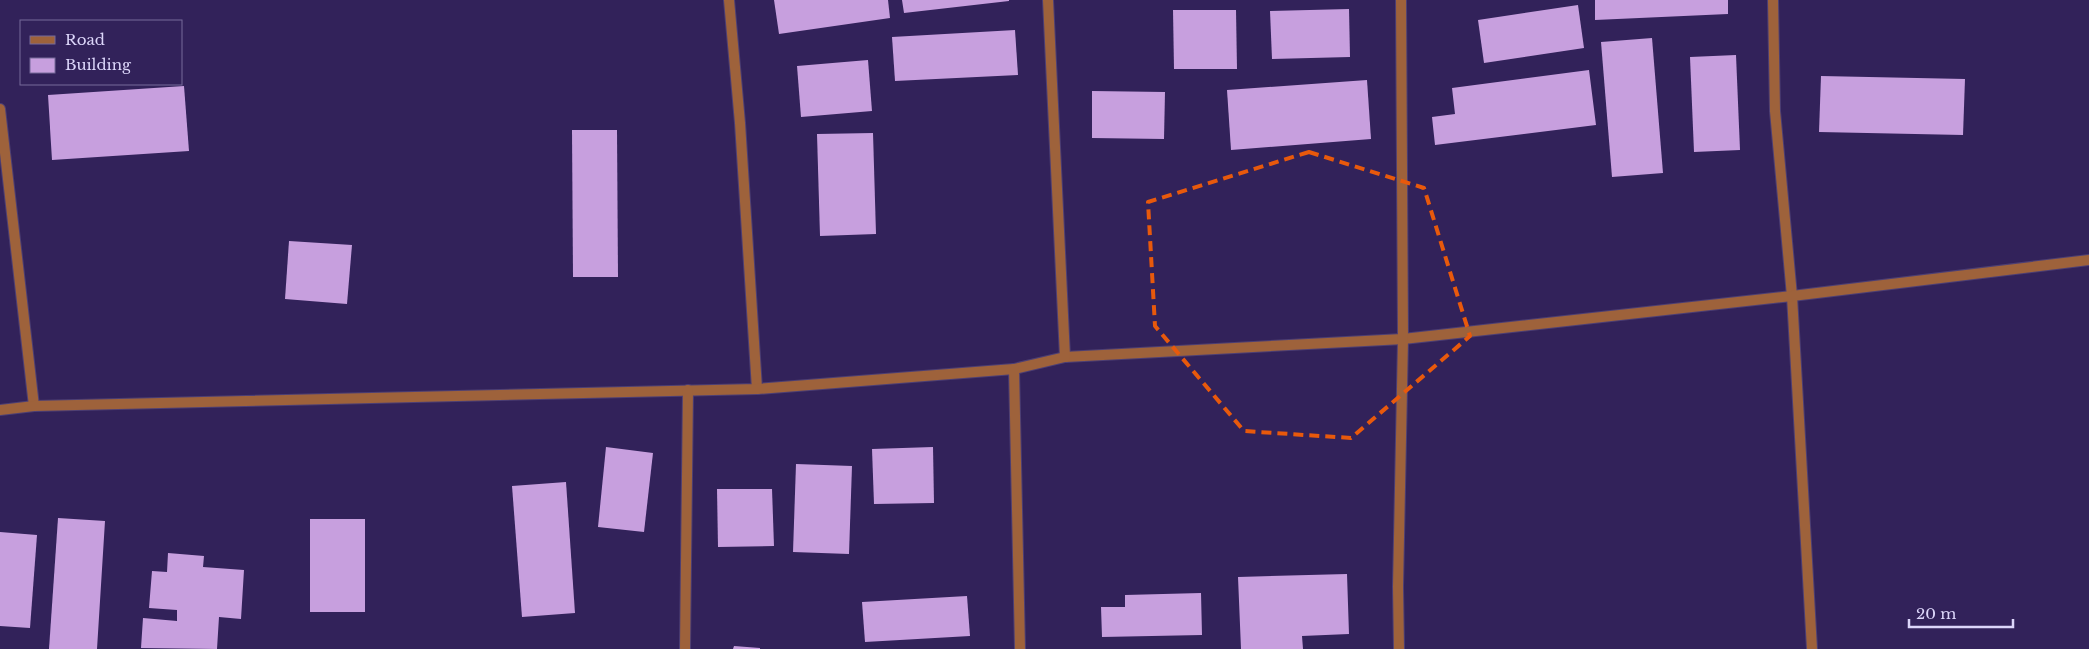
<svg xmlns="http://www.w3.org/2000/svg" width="2089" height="649" viewBox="0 0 2089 649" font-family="'Libre Baskerville',serif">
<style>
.building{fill:#c79fde}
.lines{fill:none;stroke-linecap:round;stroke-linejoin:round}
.street-casing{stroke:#4d3f74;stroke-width:12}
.street{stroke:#9e623b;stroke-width:10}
.marked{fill:none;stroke:#e8590c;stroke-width:4;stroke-dasharray:10 6;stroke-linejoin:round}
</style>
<rect width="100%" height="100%" fill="#32225a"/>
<g class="building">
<path d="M 774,0 L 888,0 L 890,18 L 779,34 Z"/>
<path d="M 902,0 L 1009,0 L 1009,1 L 904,13 Z"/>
<path d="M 1595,0 L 1728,0 L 1728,14 L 1595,20 Z"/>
<path d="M 1578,5 L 1584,48 L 1484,63 L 1478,20 Z"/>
<path d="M 1349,9 L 1350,57 L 1272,59 L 1270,11 Z"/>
<path d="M 1173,10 L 1236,10 L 1237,69 L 1174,69 Z"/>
<path d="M 1015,30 L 1018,75 L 895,81 L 892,37 Z"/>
<path d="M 1652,38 L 1663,173 L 1612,177 L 1601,42 Z"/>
<path d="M 1736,55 L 1740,150 L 1694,152 L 1690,57 Z"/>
<path d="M 868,60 L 872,111 L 801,117 L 797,66 Z"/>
<path d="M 1589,70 L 1596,125 L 1435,145 L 1432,117 L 1455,114 L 1452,88 Z"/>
<path d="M 1821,76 L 1965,79 L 1963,135 L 1819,132 Z"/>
<path d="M 1367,80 L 1371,139 L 1231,150 L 1227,90 Z"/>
<path d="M 184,86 L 189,151 L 52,160 L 48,95 Z"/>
<path d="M 1092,91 L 1165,92 L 1164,139 L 1092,138 Z"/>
<path d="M 572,130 L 617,130 L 618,277 L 573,277 Z"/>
<path d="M 873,133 L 876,234 L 820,236 L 817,134 Z"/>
<path d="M 289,241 L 352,245 L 347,304 L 285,299 Z"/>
<path d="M 606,447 L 653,453 L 644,532 L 598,527 Z"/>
<path d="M 933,447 L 934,503 L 874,504 L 872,449 Z"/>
<path d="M 796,464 L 852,466 L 849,554 L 793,552 Z"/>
<path d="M 566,482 L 575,613 L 522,617 L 512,486 Z"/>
<path d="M 717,489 L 772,489 L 774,546 L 718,547 Z"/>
<path d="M 58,518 L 105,521 L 97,649 L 49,649 Z"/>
<rect x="310" y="519" width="55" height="93"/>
<path d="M 0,532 L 37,535 L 30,628 L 0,626 Z"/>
<path d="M 168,553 L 204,556 L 203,567 L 244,570 L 241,619 L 219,617 L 217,649 L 141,648 L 143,618 L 177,621 L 177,610 L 149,608 L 152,571 L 167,572 Z"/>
<path d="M 1347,574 L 1349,634 L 1302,636 L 1303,649 L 1241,649 L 1238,577 Z"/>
<path d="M 1201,593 L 1202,635 L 1102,637 L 1101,607 L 1125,607 L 1125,595 Z"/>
<path d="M 967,596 L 970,636 L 865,642 L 862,602 Z"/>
<path d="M 734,646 L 760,648 L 760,649 L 733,649 Z"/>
</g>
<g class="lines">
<g class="street-casing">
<g id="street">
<path d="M 729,0 L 740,123 L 757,389"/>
<path d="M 1773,0 L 1775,111 L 1792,296 L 1812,649"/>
<path d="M 0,109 L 34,406"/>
<path d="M 1065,357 L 1403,339 L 1792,296 L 2089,260"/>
<path d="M 1014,369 L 1065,357 L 1048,0"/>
<path d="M 0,410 L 34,406 L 757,389 L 1014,369 L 1020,649"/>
<path d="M 685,649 L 688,390"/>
<path d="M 1399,649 L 1398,587 L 1403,339 L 1401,0"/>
</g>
</g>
<use href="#street" class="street"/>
</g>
<path class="marked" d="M 1309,152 L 1424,188 L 1470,336 L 1351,438 L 1244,431 L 1155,326 L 1148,202 Z"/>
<rect x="20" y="20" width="162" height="65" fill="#32225a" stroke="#766a9a"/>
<rect x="30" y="36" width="25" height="8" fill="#9e623b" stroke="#766a9a"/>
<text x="65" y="45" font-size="15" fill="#dcd6fa">Road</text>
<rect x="30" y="58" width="25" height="15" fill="#c79fde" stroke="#766a9a"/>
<text x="65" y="70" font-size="15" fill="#dcd6fa">Building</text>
<path d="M1909 619v8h104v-8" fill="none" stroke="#dcd6fa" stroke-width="2.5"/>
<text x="1916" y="619" font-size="15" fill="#dcd6fa" stroke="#32225a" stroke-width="4" paint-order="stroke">20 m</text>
</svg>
